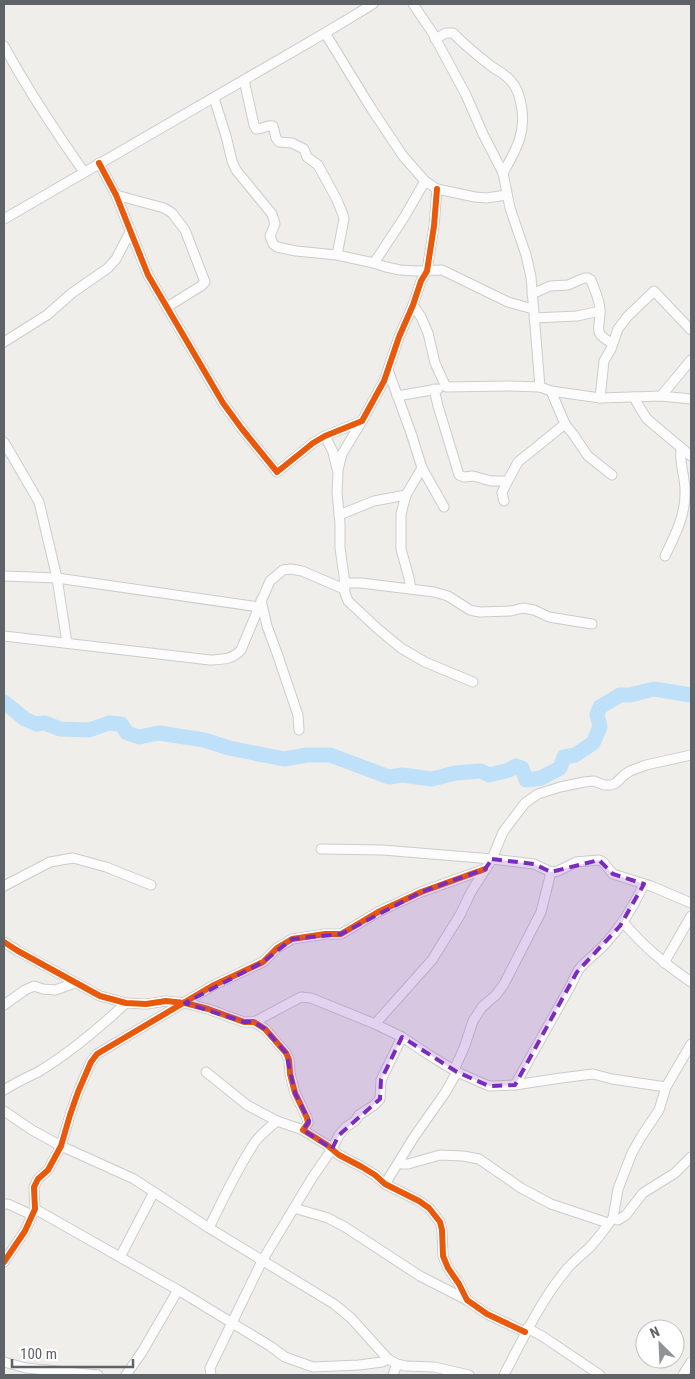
<svg xmlns="http://www.w3.org/2000/svg" width="695" height="1379" viewBox="0 0 695 1379" font-family="'Roboto Condensed',sans-serif">
  <rect width="100%" height="100%" fill="#efeeea"/>
  <g fill="none" stroke-linecap="round" stroke-linejoin="round">
    <path stroke="#bfe0f9" stroke-width="15" d="M4,702l21,17 11,5 9,-1 15,6 29,1 20,-7 12,1 6,9 12,4 20,-4 45,7 25,8 55,11 23,-4h23l59,22 13,-2 30,4 23,-6 26,-2 8,4 20,-5 7,-4 6,2 4,12 15,-2 19,-10 4,-11 11,-2 18,-12 7,-16 -3,-13 3,-7 20,-12h10l24,-6 37,6"/>
    <g stroke="#cbcccc" stroke-width="11">
      <g id="minor">
        <path d="M413,4l19,28 34,63 17,39 20,39 7,35 16,47 5,22 9,110"/>
        <path d="M325,33l46,75 32,48 22,25 12,8 38,8 11,1 21,-3"/>
        <path d="M435,39l11,-6h7c12,12 25,23 38,33 7,5 14,8 19,14 7,7 9,15 11,24 6,28 -5,46 -18,69"/>
        <path d="M4,46c24,44 51,85 80,126"/>
        <path d="M244,80l10,45 2,4c6,1 11,-5 17,-3l3,12 3,4 13,1 12,6 3,8 11,8 19,35 6,15 1,4 -7,36"/>
        <path d="M214,98l12,38 6,25 4,9 36,44 3,10 -5,12 3,8 4,3 19,4 41,4 37,8"/>
        <path d="M99,163l17,32 32,80 75,128 19,26 35,43 36,-29 12,-7 37,-15 22,-40 15,-44 14,-32 8,-24 6,-10 7,-45 3,-37"/>
        <path d="M425,181l-20,35 -31,47 12,4 14,3 16,1 26,-1 66,32 25,7"/>
        <path d="M116,195l48,13 8,5 13,17 20,52 -4,4 -34,21"/>
        <path d="M4,219l321,-186 48,-29"/>
        <path d="M532,294l18,-8 18,-1 16,-7h4l3,2c3,9 9,20 9,30 1,18 -9,22 12,33"/>
        <path d="M413,305l8,12 7,16 7,30 11,24 63,-1 31,1 11,4 49,7 61,-2 30,3"/>
        <path d="M534,318l43,-2 23,-5"/>
        <path d="M4,342l43,-27 25,-22 36,-25 8,-9 14,-27"/>
        <path d="M388,370l23,63 11,35 22,39"/>
        <path d="M434,389l4,17 21,69 5,2 9,-1 18,5h16"/>
        <path d="M551,391l14,33 8,10 15,22 24,19"/>
        <path d="M397,396l41,-7"/>
        <path d="M661,396l30,-36"/>
        <path d="M634,397l6,11 7,11 44,37"/>
        <path d="M600,398l4,-37 7,-12 7,-20 9,-12 27,-26 37,39"/>
        <path d="M325,436l8,16 5,21 -1,20 3,30v25l4,28 1,17 3,8 30,28 23,19 24,14 48,20"/>
        <path d="M4,442l35,60 18,76 10,65"/>
        <path d="M338,470l4,-16 20,-33"/>
        <path d="M504,501l-2,-8 3,-7 13,-24 47,-38"/>
        <path d="M339,515l35,-14 32,-6"/>
        <path d="M665,556c10,-21 21,-41 20,-66 0,-14 -6,-27 -4,-42"/>
        <path d="M4,576l53,2 202,29 -18,43c-9,10 -18,9 -31,10l-206,-24"/>
        <path d="M344,583h17l73,9 14,4 22,14 4,1 6,1 31,-1 12,-3 11,2 15,7 43,7"/>
        <path d="M411,589l-2,-11 -8,-29v-35l5,-19 16,-27"/>
        <path d="M261,600l6,26 11,30 5,15 15,44 1,15"/>
        <path d="M260,604l10,-23 13,-11 8,-1 11,2 42,18"/>
        <path d="M321,849l62,1 109,9 42,5 17,8 7,-1 18,-9 23,-2 4,2 10,12 38,12 40,17"/>
        <path d="M4,886l46,-24 23,-4 33,9 45,18"/>
        <path d="M623,922c21,25 41,41 68,60"/>
        <path d="M4,942l14,9 82,45 26,7 20,1 20,-3 19,2 23,6 36,13h10l11,7 21,24 3,7 1,14 5,19 12,25 1,5 -5,7 24,15 12,10 23,12 13,8 10,9 34,17 10,7 11,14 2,8 1,26 5,12 11,16 8,16 20,14 38,18"/>
        <path d="M664,963l27,-47"/>
        <path d="M4,1005l21,-15 9,-4 9,3 12,1 20,-7"/>
        <path d="M254,1022l47,-25 10,1 64,26 57,-64 28,-45 11,-23 21,-33 11,-27 22,-29 13,-9 22,-7 24,-5 10,-1 10,4h7l5,-2 7,-7 7,-5 16,-6 45,-10"/>
        <path d="M375,1024l27,13 27,18 28,17 32,14 26,-1 46,-7 32,-4 19,5 54,8"/>
        <path d="M454,1070l10,-22 9,-27 9,-14 14,-12 8,-11 37,-72 10,-40"/>
        <path d="M206,1072l41,33 30,16"/>
        <path d="M515,1085l56,-100c3,-6 5,-12 9,-17 8,-9 18,-16 26,-25 17,-19 27,-36 38,-59"/>
        <path d="M4,1090c11,-7 22,-12 34,-18 32,-19 60,-43 88,-69"/>
        <path d="M4,1111l28,19 29,16 73,33 75,49 125,76 17,14 37,41 9,5 9,2 28,1 35,8"/>
        <path d="M399,1163l3,1h6l32,-9 23,1 16,3 42,29 30,16 57,19"/>
        <path d="M385,1184l29,-47 31,-44 12,-21"/>
        <path d="M4,1204h4l24,11"/>
        <path d="M294,1208l34,10 17,9 75,49 47,24"/>
        <path d="M35,1209l143,81 92,56 15,11 28,10 46,-2 23,-3 6,-3"/>
        <path d="M613,1218l5,-29 14,-36 9,-16 18,-27 7,-23 25,-43"/>
        <path d="M209,1228c14,-29 28,-59 46,-86 6,-8 15,-15 22,-21l26,9"/>
        <path d="M120,1257l34,-65"/>
        <path d="M4,1262l21,-31 10,-22 -1,-22 4,-8 10,-9 13,-24 9,-31 8,-23 13,-30 6,-8 115,-68 51,-24 14,-14 15,-9 33,-5h16l37,-22 43,-20 64,-23"/>
        <path d="M527,1328l15,8 58,39"/>
        <path d="M4,1362l22,6 72,7"/>
        <path d="M126,1375l16,-23 36,-62"/>
        <path d="M211,1375l-1,-7 52,-107 50,-83 20,-29 7,-14 7,-8 9,-6 4,-6 14,-9 7,-7 1,-19 21,-43"/>
        <path d="M393,1375l4,-11"/>
        <path d="M504,1375c19,-36 36,-74 63,-106 6,-8 15,-14 22,-21 9,-9 16,-20 24,-30l5,2 8,-5 17,-22 32,-20 16,-16"/>
        <path d="M683,1375l8,-13"/>
      </g>
    </g>
    <use href="#minor" stroke="#fdfcfc" stroke-width="9"/>
    <g stroke="#fff" stroke-width="9">
      <g id="cycleway">
        <path d="M99,163l17,32 32,80 75,128 19,26 35,43 36,-29 12,-7 37,-15 22,-40 15,-44 14,-32 8,-24 6,-10 7,-45 3,-37"/>
        <path d="M4,942l14,9 82,45 26,7 20,1 20,-3 19,2 23,6 36,13h10l11,7 21,24 3,7 1,14 5,19 12,25 1,5 -5,7 24,15 12,10 23,12 13,8 10,9 34,17 10,7 11,14 2,8 1,26 5,12 11,16 8,16 20,14 38,18"/>
        <path d="M4,1262l21,-31 10,-22 -1,-22 4,-8 10,-9 13,-24 9,-31 8,-23 13,-30 6,-8 115,-68 51,-24 14,-14 15,-9 33,-5h16l37,-22 43,-20 64,-23"/>
      </g>
    </g>
    <use href="#cycleway" stroke="#e8590c" stroke-width="6"/>
  </g>
  <path fill="#7b2cbf" fill-opacity="0.2" stroke="#7b2cbf" stroke-width="4" stroke-dasharray="10 6" stroke-linejoin="round" d="M492,859l42,5 17,8 48,-12 14,14 31,10 -24,42 -43,46 -62,113 -26,1 -32,-14 -55,-35 -21,43 -1,19 -41,36 -7,14 -29,-19 6,-9 -14,-28 -9,-40 -21,-24 -11,-7h-10l-59,-19 78,-41 29,-23 49,-5 80,-42 64,-23z"/>
  <rect width="695" height="1379" fill="none" stroke="#5f6368" stroke-width="10"/>
  <g transform="translate(660 1344) rotate(336)"><circle r="24" fill="#ffffff" stroke="#bfc1c3"/>
  <path d="M0-4L9 19L0 12L-9 19Z" fill="#919496"/>
  <text y="-8" font-size="14" font-weight="bold" text-anchor="middle" fill="#5f6368">N</text>
  </g>
  <path d="M12 1359v8h121v-8" fill="none" stroke="#5f6368" stroke-width="2.5"/>
  <text x="20" y="1359" font-size="15" fill="#5f6368" stroke="#ffffff" stroke-width="4" paint-order="stroke">100 m</text>
</svg>
